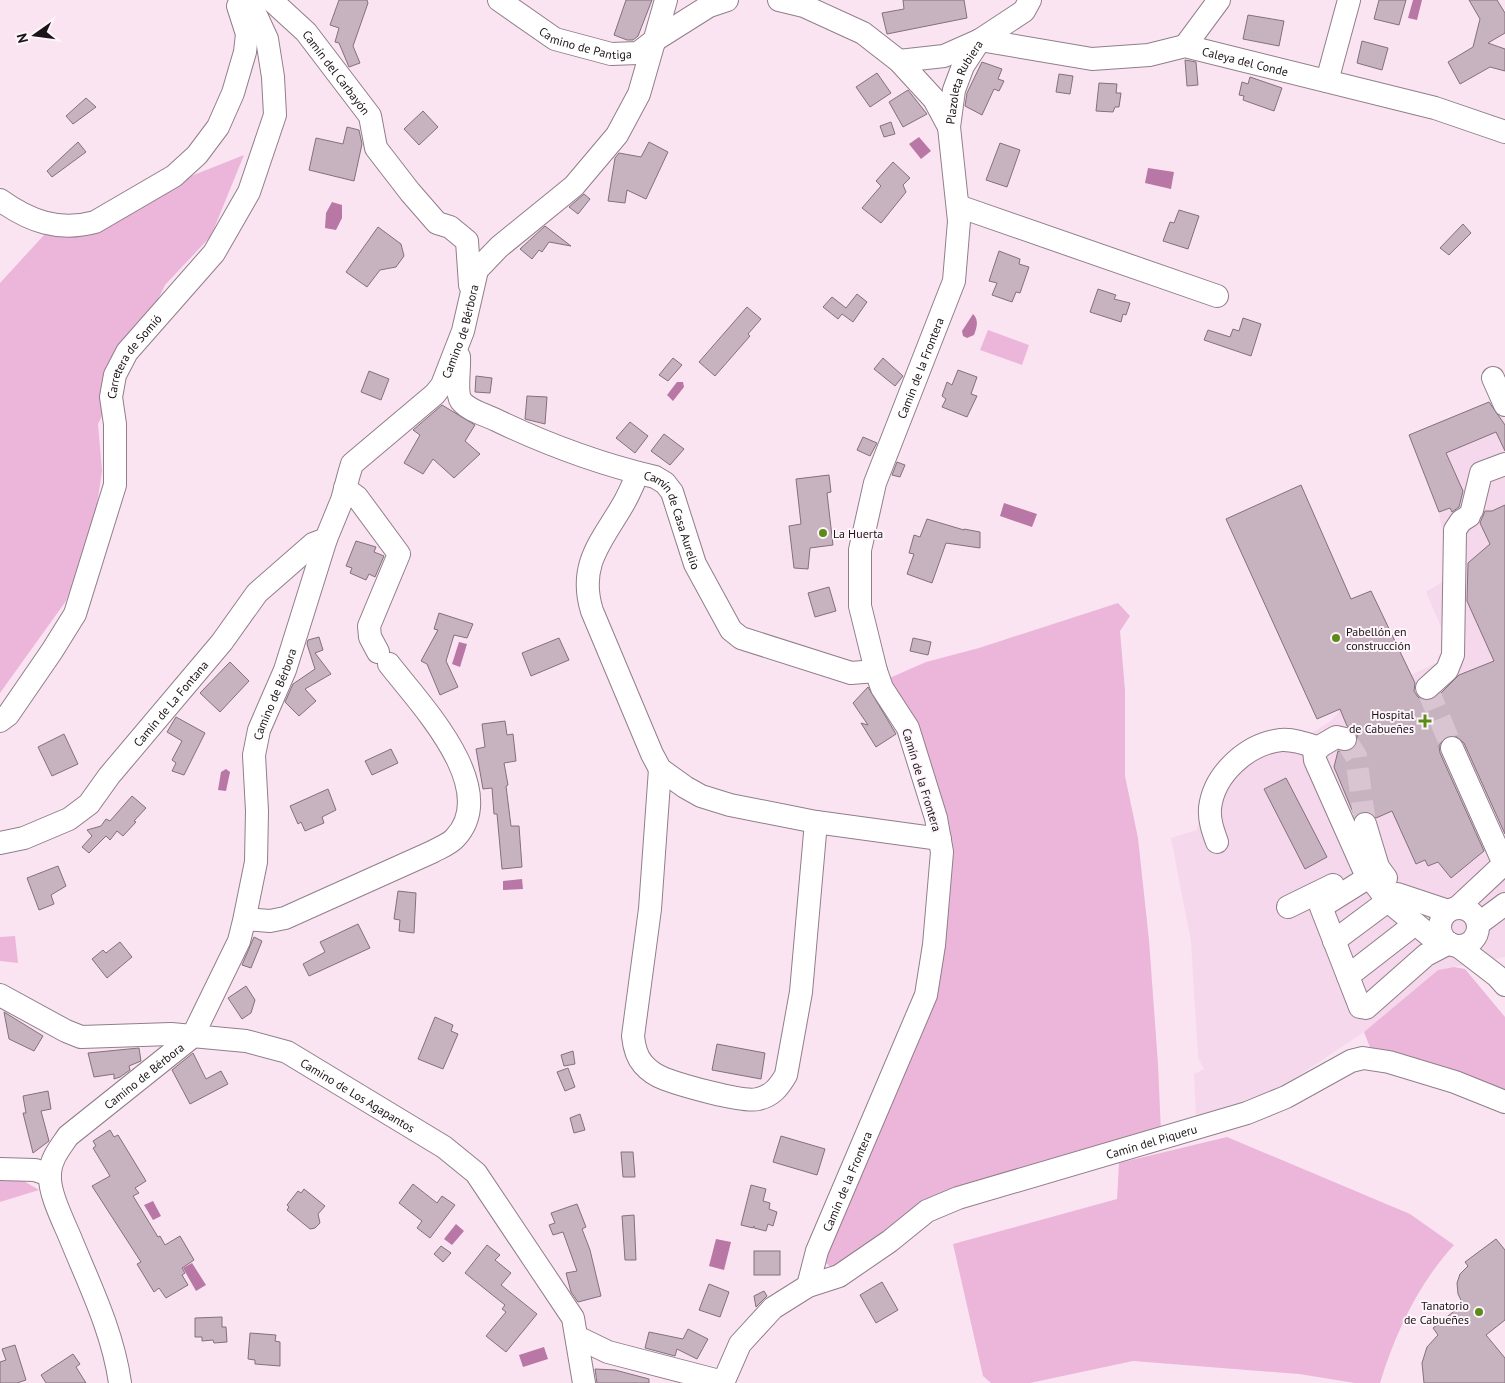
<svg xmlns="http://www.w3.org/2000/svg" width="1505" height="1383" viewBox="0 0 1505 1383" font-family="'PT Sans',sans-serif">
  <rect width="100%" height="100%" fill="#fae4f2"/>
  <path fill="#f5d8eb" d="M1494,400l11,22v535l-67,13 -74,62 -81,54 -38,17 -49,15 -2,-44 10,-5 -6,-11 -7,-116 -20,-104 26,-8 8,-47 29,-35 38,-16 39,2 22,-15 7,-10 113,-54 -27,-63 24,-15 -11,-65 -30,-77z"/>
  <g fill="#ecb6da">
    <path d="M244,155l-33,81 -46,49 -67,139 4,47 -9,61 -27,69 -66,92v-410l45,-49z"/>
    <path d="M988,330l41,15 -7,20 -42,-15z"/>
    <path d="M1118,603l12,13 -10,15 5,59v86l13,62 11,102 9,124 3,68 -47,11 -248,103 -31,25 -9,-8 2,-18 90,-210 31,-169 -64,-186 41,-18 53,-14z"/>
    <path d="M15,936l3,27 -18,-2v-24z"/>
    <path d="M1454,967l11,2 40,48v79l-134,-46 -7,-18 74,-62z"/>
    <path d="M1227,1137l183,77 44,31c-36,39 -59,89 -74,138h-25l-56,-9 -166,-13 -103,22h-39l-8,-7 -30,-132 164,-45 2,-36z"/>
    <path d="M0,1167l39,23 -39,12z"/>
  </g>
  <g fill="#b877a4">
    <path d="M1413,0h9l-5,20 -9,-2z"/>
    <path d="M919,137l12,14 -10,8 -12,-15z"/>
    <path d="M1148,168l26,4 -3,17 -26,-6z"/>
    <path d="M332,202l10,3v13l-6,12 -11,-2 1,-15z"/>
    <path d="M973,314c6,6 4,13 1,21l-7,3 -4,-2 -1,-5z"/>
    <path d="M677,382h6l1,5 -11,14 -6,-6z"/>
    <path d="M1004,503l33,11 -5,13 -32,-11z"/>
    <path d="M459,642l8,2 -7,23 -8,-3z"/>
    <path d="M226,769l4,3 -4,19 -8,-1 3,-18z"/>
    <path d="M522,879l1,10 -20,1v-9z"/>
    <path d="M153,1201l8,15 -8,4 -9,-15z"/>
    <path d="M456,1224l8,7 -12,14 -8,-6z"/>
    <path d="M716,1239l15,3 -7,28 -15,-4z"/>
    <path d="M192,1263l14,22 -10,6 -13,-23z"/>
    <path d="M544,1347l4,12 -25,8 -4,-12z"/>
  </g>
  <g fill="#c7b2c0" stroke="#83707d">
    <path d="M339,0h28l1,3 -15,43 7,17 -11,4 -10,-24 -4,-1 4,-14 -9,-3z"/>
    <path d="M626,0h26l-14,36 -5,4h-6l-13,-5z"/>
    <path d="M903,0h61l3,18 -80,16 -5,-21 22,-4z"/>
    <path d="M1379,0h27l-7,25 -25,-6z"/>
    <path d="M1469,0h28l8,13v20l-17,10 17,6v22l-15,-4 -30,17 -12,-22 25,-15 7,-28z"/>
    <path d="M1248,15l36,6 -5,25 -36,-7z"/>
    <path d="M1362,41l26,7 -6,22 -25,-7z"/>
    <path d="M1185,60l11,2 2,23 -11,1z"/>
    <path d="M982,62l20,7 -4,10 6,2 -5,10 -5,-2 -12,26 -17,-9 2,-13z"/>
    <path d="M877,73l14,20 -21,14 -14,-20z"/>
    <path d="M1059,74l14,2 -3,18 -14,-2z"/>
    <path d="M1250,77l32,11 -8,23 -31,-11 1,-4 -5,-1 3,-13 6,2z"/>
    <path d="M1099,83l18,1 -1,9h5l-2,14h-4l-2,5 -17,-1z"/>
    <path d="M908,90l19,24 -24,13 -14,-25z"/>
    <path d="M86,98l10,9 -23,17 -7,-8z"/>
    <path d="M423,111l15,16 -19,18 -15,-16z"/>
    <path d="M891,122l4,12 -11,3 -4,-11z"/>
    <path d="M347,127l12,3 3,14 -8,37 -45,-11 7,-32 27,6z"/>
    <path d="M78,142l8,10 -34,25 -5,-6z"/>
    <path d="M649,142l19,10 -22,47 -19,-9 -2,13 -17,-2 7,-43 4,-5 22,4z"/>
    <path d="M1000,143l20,7 -13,37 -21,-7z"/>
    <path d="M893,162l17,16 -7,7 3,7 -25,31 -19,-15 19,-22 -5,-5z"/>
    <path d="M584,194l6,5 -12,15 -9,-7z"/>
    <path d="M1179,210l20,6 -11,33 -25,-8 7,-19 4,1z"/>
    <path d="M1463,224l8,9 -22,22 -9,-7z"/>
    <path d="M545,226l26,20 -22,-4 -7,10 -3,-2 -7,9 -12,-10z"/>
    <path d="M378,227l23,17 3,12 -8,11 -16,3 -13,17 -21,-15z"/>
    <path d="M999,251l21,8 -1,5 10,3 -9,26 -4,-1 -4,10 -20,-7 5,-12 -8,-2z"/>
    <path d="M1098,289l18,6 -2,4 16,4 -4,12 -3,-1 -2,8 -31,-10z"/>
    <path d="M857,294l10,8 -14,20 -11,-8 -4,5 -15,-12 9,-10 14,11z"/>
    <path d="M747,307l14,12 -13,15 2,2 -35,40 -16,-14z"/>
    <path d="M1243,318l18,6 -10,32 -47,-16 4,-10 22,7 3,-8 6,2z"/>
    <path d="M673,358l9,7 -14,16 -9,-6z"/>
    <path d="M883,358l20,18 -8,10 -21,-17z"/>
    <path d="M958,370l19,7 -6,17 6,2 -10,21 -25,-10 4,-8 -4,-3 5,-14 5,3z"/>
    <path d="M369,371l20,8 -8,21 -20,-8z"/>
    <path d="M476,376l16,2 -2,15 -15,-1z"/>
    <path d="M527,396l20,1 -2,27 -20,-5z"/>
    <path d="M1489,402l16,23v26l-9,-19 -50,21 17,38 -4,16 -7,5 -2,-4 -11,4 -30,-77z"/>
    <path d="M442,405l33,20 -10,16 15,13 -26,24 -21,-19 -10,15 -19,-11 16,-28 -7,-5z"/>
    <path d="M630,422l18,14 -13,17 -19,-15z"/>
    <path d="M664,434l20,15 -14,16 -19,-14z"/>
    <path d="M863,437l14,6 -7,13 -13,-6z"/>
    <path d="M897,462l8,3 -5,12 -8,-2z"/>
    <path d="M829,475l2,17 -4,1 6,52 -23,3 -2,21 -14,-1 -5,-42 12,-2 -5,-45z"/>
    <path d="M1301,485l50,114 20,-8 44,92 -1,8 4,6 5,4 13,-3 23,-23 35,-14 -27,-60 1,-38 22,-19 -10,-21 5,-12h7l13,-6v329l-41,-91 -10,-8 -8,1 -7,10 1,7 44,98 -33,27 -13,-16 -10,4 -3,-6 -9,4 -24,-53 -16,7 -8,-7 -7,1 -6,5 -21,-50 4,-16 10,1 6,-4 4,-6 -1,-7 -4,-6 -6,-3 -7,-17 -23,10 -91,-200z"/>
    <path d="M927,519l37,11v-1l16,3v16l-34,-5 -14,40 -25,-9 7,-20 -5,-1 5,-18 6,2z"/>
    <path d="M356,541l20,6 -2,5 10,4 -9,21 -6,-3 -3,6 -16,-7 2,-5 -6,-2z"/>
    <path d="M829,587l7,24 -21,6 -7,-24z"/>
    <path d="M439,613l34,11 -6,14 -13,-3 -8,26 12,26 -18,8 -13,-31 -6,-3 17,-31 -4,-1z"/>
    <path d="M319,637l4,13 -8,3 16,21 -26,15 11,12 -17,15 -14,-14 8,-18 22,-15 -8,-25 1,-4z"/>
    <path d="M559,638l10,22 -38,16 -9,-23z"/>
    <path d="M913,638l18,4 -3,13 -18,-4z"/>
    <path d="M230,662l19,19 -29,31 -20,-19z"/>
    <path d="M868,687l28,47 -20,13 -15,-24 7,2 -15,-22z"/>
    <path d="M176,717l29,16 -21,42 -12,-4 4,-8 -4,-3 10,-19 -15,-9z"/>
    <path d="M505,721l2,14 6,-1 3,27 -12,2 4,22 -2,1 5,40h8l3,41 -20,2 -5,-55h-3l-2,-26 -9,1 -7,-40 9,-2 -3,-23z"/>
    <path d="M64,734l14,30 -26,12 -14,-29z"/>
    <path d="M391,749l7,14 -26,12 -7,-14z"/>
    <path d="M1286,778l41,79 -22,12 -41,-80z"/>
    <path d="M328,789l8,21 -14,7 2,6 -19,8 -4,-9 -3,2 -8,-18z"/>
    <path d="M132,796l14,12 -12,13 2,1 -13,14 -6,-5 -7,9 -4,-4 -17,17 -7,-6 10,-11 -5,-6 14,-4 5,-7 4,2z"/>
    <path d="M58,866l8,20 -15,9 3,9 -15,6 -12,-32z"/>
    <path d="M398,891l18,2 -2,40 -15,-2 1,-11 -6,-1z"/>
    <path d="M358,924l12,24 -61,28 -6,-12 22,-12 -5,-10z"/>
    <path d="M254,937l8,4 -11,27 -9,-3z"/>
    <path d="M120,942l12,15 -25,21 -15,-19 11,-9 3,3z"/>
    <path d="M246,986l9,14 -4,13 -9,6 -14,-21z"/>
    <path d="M4,1012l39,24 -9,15 -25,-12z"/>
    <path d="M435,1017l18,8 -2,6 7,3 -15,35 -25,-10z"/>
    <path d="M717,1044l48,9 -4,26 -49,-9z"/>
    <path d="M139,1048l2,13 -12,5 1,4 -10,7 -6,2v-5l-20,3 -6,-24z"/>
    <path d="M573,1051l2,13 -11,2 -3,-11z"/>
    <path d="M193,1053l13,26 15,-8 7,13 -38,20 -18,-34z"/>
    <path d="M568,1068l7,19 -10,4 -8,-19z"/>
    <path d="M48,1091l3,18 -10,2 8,30 -16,12 -10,-40h3l-3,-17z"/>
    <path d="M580,1114l5,16 -11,3 -4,-15z"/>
    <path d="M110,1130l4,7 4,-2 28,46 -11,7 4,5 -6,3 25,41 2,-1 5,9 15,-9 14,24 -12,8 3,5 -3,2 6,10 -22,13 -7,-10 -5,4 -17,-28 4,-2 -49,-76 18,-10 -17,-28 3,-2 -3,-5z"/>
    <path d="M781,1136l44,13 -8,26 -44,-13z"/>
    <path d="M621,1152h12l2,25h-12z"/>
    <path d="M413,1184l24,19 5,-7 13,9 -25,33 -13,-10 5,-7 -23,-18z"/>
    <path d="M751,1185l15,4 -3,12 7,2 -1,6 8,3 -4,14 -5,-2 -2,7 -12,-3v-2l-1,2 -12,-3z"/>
    <path d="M304,1189l21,17 -7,8 2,9 -5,5 -5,1 -23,-19 2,-3 -2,-2 11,-14 3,2z"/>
    <path d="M577,1204l9,23 -4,2 8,21 11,46 -23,6 -7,-10 -5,-19 11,-2 -14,-39 -10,3 -4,-10 6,-2 -4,-10z"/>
    <path d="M634,1215l2,45h-11l-3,-44z"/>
    <path d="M1496,1239l9,11v70l-19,15 19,23v25h-81l-2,-20 5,-16 11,-12 -5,-7 30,-24 -5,-10 -1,-11 3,-9 8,-8 -3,-4z"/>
    <path d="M487,1245l13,10 -5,5 16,13 -10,12 36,29 -31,38 -20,-16 20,-24 -4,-3 3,-4 -40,-32z"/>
    <path d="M441,1246l10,7 -8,9 -9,-8z"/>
    <rect x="754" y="1251" width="26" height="24"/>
    <path d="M882,1282l16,28 -22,13 -16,-28z"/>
    <path d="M709,1284l20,8 -9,25 -21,-7z"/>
    <path d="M764,1291l3,5 -11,11 -2,-11z"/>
    <path d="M222,1317v10h4l1,15 -13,1 -1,-3 -11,1v-4h-7v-19z"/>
    <path d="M688,1329l20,10 -11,20 -20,-10 -2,7 -30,-8 4,-16 34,7z"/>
    <path d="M250,1333l26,2 -1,6 5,1v24l-25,-2v-4l-7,-1z"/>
    <path d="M15,1345l11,35 -9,3h-17v-21l6,-2 -4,-11z"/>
    <path d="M73,1354l7,10 -4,3 10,16h-40l-5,-8z"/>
    <path d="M595,1369l20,1 34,9v4h-52z"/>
  </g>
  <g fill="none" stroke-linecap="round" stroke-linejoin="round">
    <g stroke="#d9c5d1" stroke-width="22" stroke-dasharray="22 11" stroke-linecap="butt">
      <path d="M1427,688l25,60"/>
      <path d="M1345,739l11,17 9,68"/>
    </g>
    <g stroke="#917e8a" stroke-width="24">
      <g id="minor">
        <path id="s1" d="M271,0l35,32 64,84 6,32 34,44 27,31 13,4 17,14 3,44"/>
        <path id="s2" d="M499,0l56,39 56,15 27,-1 17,-13 54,-34 18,-6"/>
        <path d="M779,0l25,6 59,27 36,28 35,38 15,28"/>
        <path id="s3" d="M980,40l112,19 57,-4 36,-9 250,62 70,24"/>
        <path d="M1185,46l34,-46"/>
        <path d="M899,61l45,-5 36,-16 44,-29 6,-11"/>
        <path d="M1327,81l22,-81"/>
        <path d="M0,200c29,21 59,32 95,22l79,-46 23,-21 21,-28 15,-34 12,-41 2,-18 -9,-28"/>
        <path d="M958,206l259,90"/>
        <path id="s4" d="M459,357c1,11 -4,39 3,45 8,9 24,13 34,18 50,24 104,44 159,57l10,6 7,9 23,72 36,66 10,8 110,35 25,-2"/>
        <path d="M1493,378l12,27"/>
        <path d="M638,473c-4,9 -8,19 -13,28 -21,38 -48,62 -33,110l60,143 8,15 25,18 16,9 29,9 86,17 124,17"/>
        <path d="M345,488l12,9 42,57 -30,72 1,11 8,15"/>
        <path d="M1472,510l9,-37 24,-9"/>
        <path d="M1427,688l20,-18 6,-15 2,-125 6,-9 8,-5"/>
        <path id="s5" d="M0,721l8,-6 44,-64 23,-37 40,-129v-61l-4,-27 4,-22 12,-23 87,-99 35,-61 26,-77 -2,-38 -6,-38 -18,-39"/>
        <path d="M1345,739l-9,-2 -22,13 1,10 49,110 24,31 41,34 12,-1"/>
        <path d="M1452,748l52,116"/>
        <path d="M660,769l-10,140 -17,127c1,10 3,20 10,28 6,7 14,12 22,15 16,6 78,24 93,20 14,-3 21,-12 28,-24l15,-83 15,-170"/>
        <path d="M1365,824l13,43 8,11"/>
        <path d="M1217,842c-4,-11 -8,-22 -7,-34 4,-34 37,-64 71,-68 13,-1 26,4 38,8"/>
        <path id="s6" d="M0,843l24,-5 45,-19 20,-15 20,-28 113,-134 35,-49 56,-49 13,-5"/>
        <path d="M1378,867l-9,10 -48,30 39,100 6,1 60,-53 23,-12"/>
        <path d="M1288,907l45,-22"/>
        <path d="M1458,907l47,-44"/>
        <circle cx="1459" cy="927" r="19"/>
        <path d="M245,919l25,2 15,-3 147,-66c7,-4 18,-8 23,-14 47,-50 -36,-135 -66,-174"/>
        <path d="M1478,924l27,-20"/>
        <path d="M1334,941l63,-47 51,17"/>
        <path d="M1458,946l39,30 8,9"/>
        <path d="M1348,976l67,-52"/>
        <path id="s7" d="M0,995l66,36 15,6 90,-3 75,7 41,11 157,95 32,26 97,145 11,65"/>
        <path d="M0,1169l35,1 15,5"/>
        <path id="s8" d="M808,1286l9,-35 109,-256 8,-50 8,-93 -6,-34 -28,-90 -26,-40 -6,-17 -16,-65v-56l15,-67 79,-202 5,-60 -10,-94 5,-37 9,-24 17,-26"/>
        <path d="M577,1337l31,15 115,30"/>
        <path id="s9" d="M120,1383c-7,-50 -29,-95 -48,-141 -7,-18 -24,-49 -22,-69 1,-15 10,-25 18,-37l124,-99 6,-12 41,-84 5,-20 12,-59 1,-51 -3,-56 5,-25 26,-60 41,-131 16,-39 7,-26 3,-10 83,-70 7,-9 21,-54 14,-61 22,-23 75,-61 43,-51 22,-41 27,-94"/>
        <path id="s10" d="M723,1383l17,-39 33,-36 35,-22 31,-10 51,-35 37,-30 31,-13 289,-85 39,-16 65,-36 12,-3 26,4 66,20 50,20"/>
      </g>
    </g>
    <use href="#minor" stroke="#fff" stroke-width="22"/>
  </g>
  <g fill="#5e8a19" stroke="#fef5fb" stroke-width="2">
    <circle cx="823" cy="533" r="5"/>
    <circle cx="1336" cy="638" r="5"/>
    <path d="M1422.5 713.5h5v5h5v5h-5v5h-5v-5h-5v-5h5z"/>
    <circle cx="1479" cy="1312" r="5"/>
  </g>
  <g text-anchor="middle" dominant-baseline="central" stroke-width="4" stroke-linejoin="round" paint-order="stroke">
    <g font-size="12" fill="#1b1418" stroke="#fef5fb">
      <text stroke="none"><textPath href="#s2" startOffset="99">Camino de Pantiga</textPath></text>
      <text stroke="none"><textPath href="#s3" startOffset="270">Caleya del Conde</textPath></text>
      <text stroke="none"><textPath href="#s1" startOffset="98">Camín del Carbayón</textPath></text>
      <text stroke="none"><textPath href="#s8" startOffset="1264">Plazoleta Rubiera</textPath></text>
      <text stroke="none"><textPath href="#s9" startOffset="1202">Camino de Bérbora</textPath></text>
      <text stroke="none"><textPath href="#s5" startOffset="402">Carretera de Somió</textPath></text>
      <text stroke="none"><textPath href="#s8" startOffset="968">Camín de la Frontera</textPath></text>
      <text stroke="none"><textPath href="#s4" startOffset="300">Camín de Casa Aurelio</textPath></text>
      <text stroke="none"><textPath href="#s9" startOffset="782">Camino de Bérbora</textPath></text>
      <text stroke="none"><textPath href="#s6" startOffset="228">Camín de La Fontana</textPath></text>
      <text transform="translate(922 780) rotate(73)">Camín de la Frontera</text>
      <text stroke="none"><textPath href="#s9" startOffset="361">Camino de Bérbora</textPath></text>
      <text stroke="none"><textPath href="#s7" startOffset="382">Camino de Los Agapantos</textPath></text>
      <text stroke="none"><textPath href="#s10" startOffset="510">Camín del Piqueru</textPath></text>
      <text stroke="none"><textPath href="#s8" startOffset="112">Camín de la Frontera</textPath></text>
    </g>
    <g font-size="12" fill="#1b1418" stroke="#fef5fb" text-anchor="start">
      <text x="833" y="533">La Huerta</text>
      <text x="1346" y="631">Pabellón en<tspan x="1346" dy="14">construcción</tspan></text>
      <text x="1414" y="714" text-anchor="end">Hospital<tspan x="1414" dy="14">de Cabueñes</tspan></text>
      <text x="1469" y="1305" text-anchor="end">Tanatorio<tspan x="1469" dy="14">de Cabueñes</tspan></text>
    </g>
  </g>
  <g transform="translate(35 35) rotate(256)" stroke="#fef5fb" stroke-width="4" paint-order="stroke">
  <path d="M0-4L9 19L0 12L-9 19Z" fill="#1b1418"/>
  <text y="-8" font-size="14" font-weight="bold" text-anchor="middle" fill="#1b1418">N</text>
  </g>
</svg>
